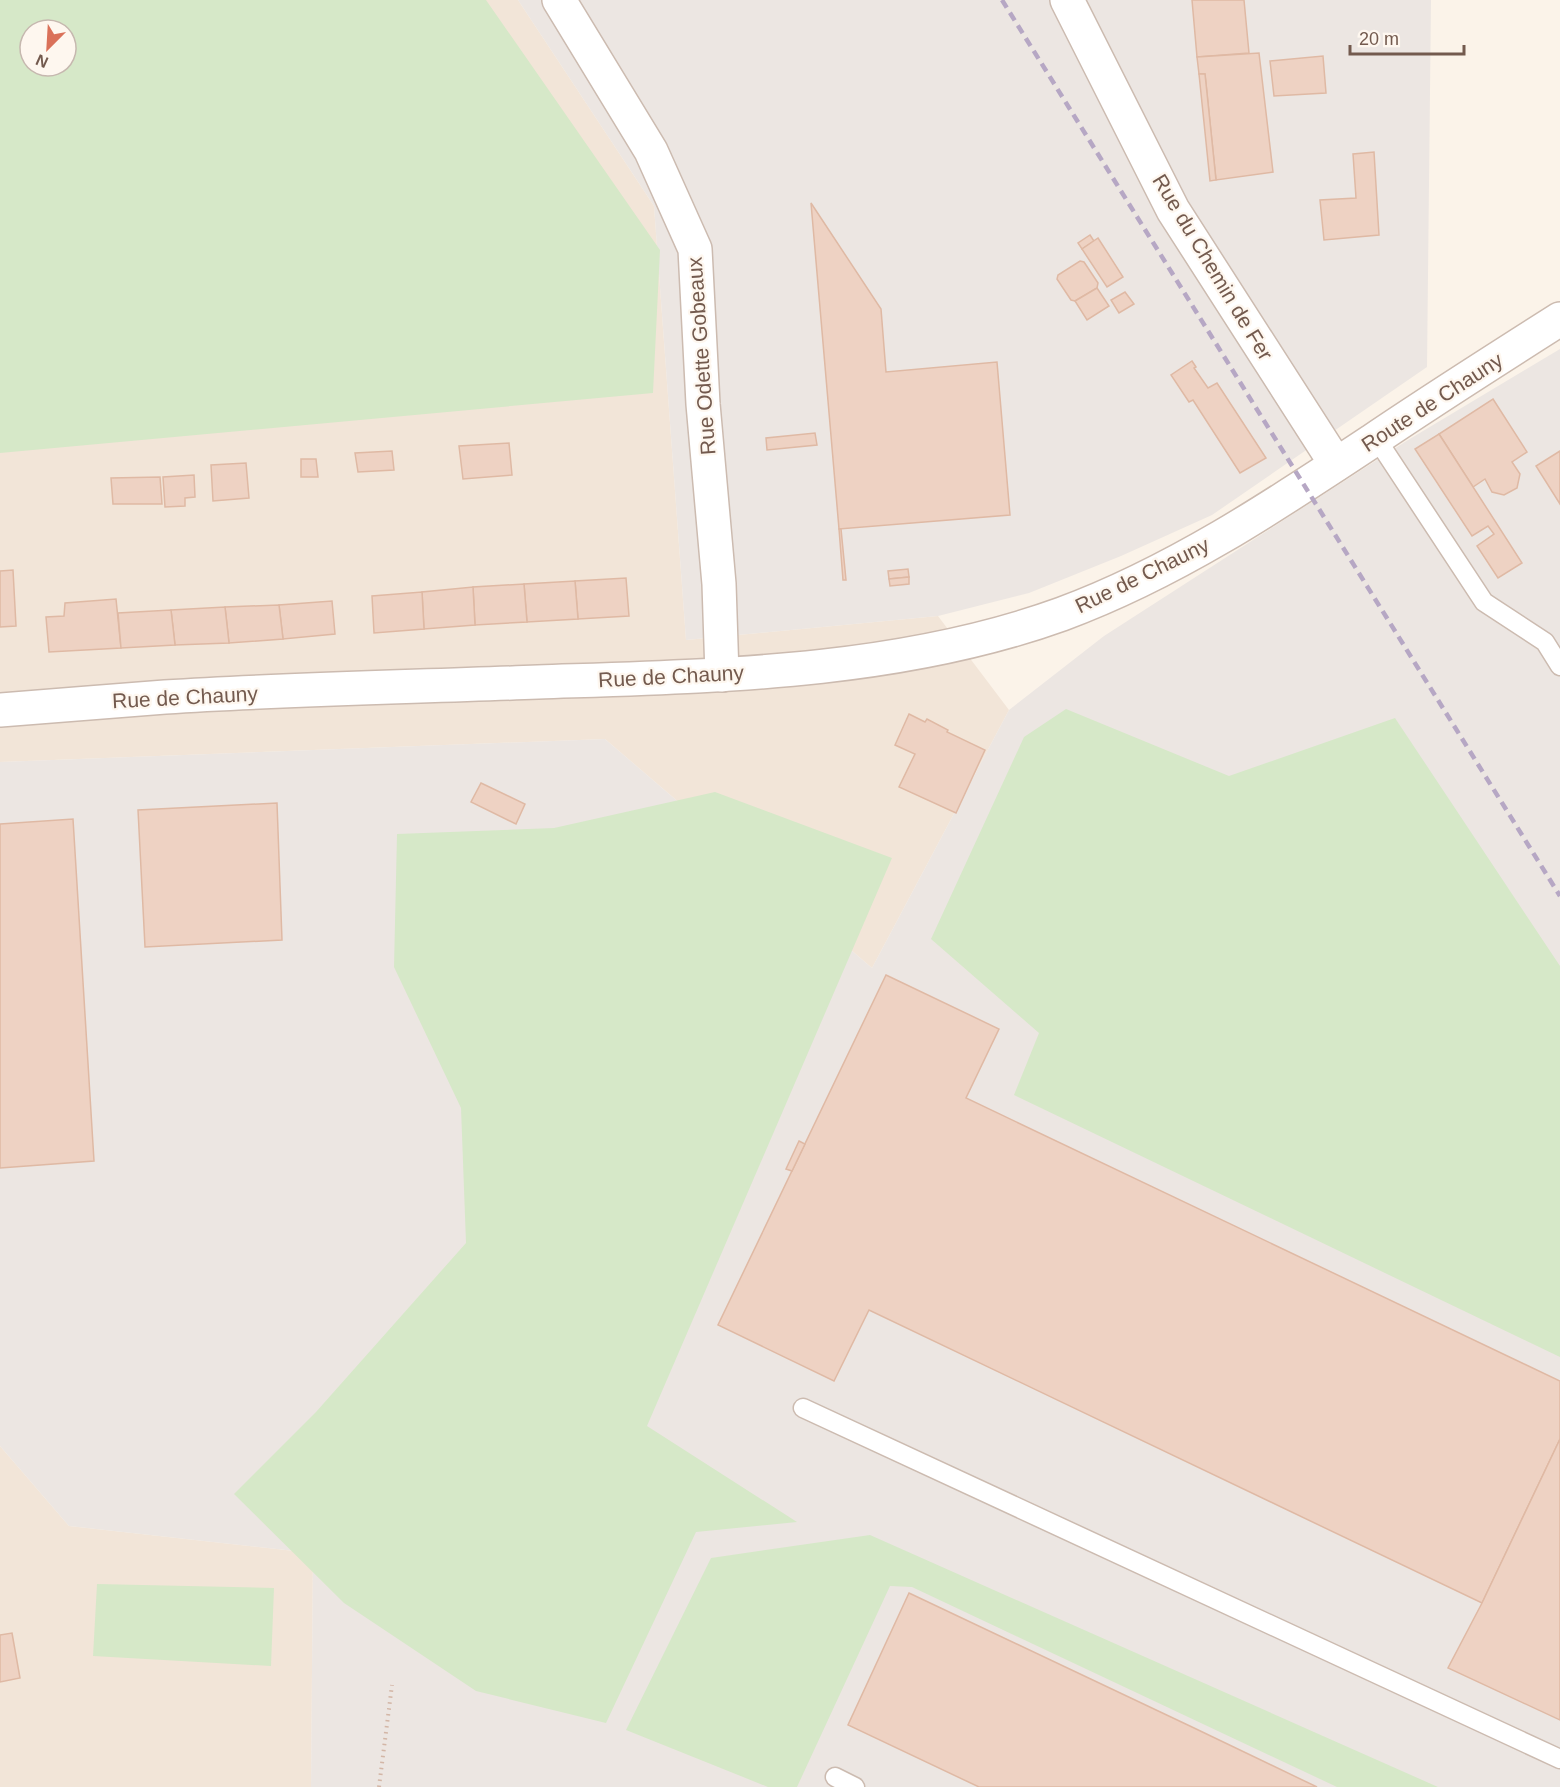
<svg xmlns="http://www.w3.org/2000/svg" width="1560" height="1787" viewBox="0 0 1560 1787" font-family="Arial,sans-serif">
  <rect width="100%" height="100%" fill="#fbf3e9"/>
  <g fill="#f2e5d8" fill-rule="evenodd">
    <path d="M0,0h518l136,206 32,434 252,-24 71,94 -137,258 -267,-229 -605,23zM30,30h36v36h-36z"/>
    <path d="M0,1446l69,80 244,27 -2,234h-311z"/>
  </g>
  <g fill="#ece6e2">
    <path d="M518,0h913l-4,367 -215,148 -91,41 -92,37 -91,23 -252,24 -32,-434z"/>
    <path d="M1560,349v1438h-1249l2,-234 -244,-27 -69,-80v-684l605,-23 267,229 137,-258 95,-74 304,-196z"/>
  </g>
  <g fill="#d6e8c8" fill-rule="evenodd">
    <path d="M0,0h486l174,250 -7,143 -653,60zM30,30h36v36h-36z"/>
    <path d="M1066,709l163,67 166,-58 165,248v391l-546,-262 25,-62 -108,-94 93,-202z"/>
    <path d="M715,792l177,66 -245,568 150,96 -101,10 -90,191 -130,-32 -132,-88 -110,-109 82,-82 150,-169 -5,-135 -67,-141 3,-133 157,-6z"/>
    <path d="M870,1535l568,252h-101l-425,-200 -22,-1 -93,201h-29l-142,-57 85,-172z"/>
    <path d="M97,1584l177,4 -3,78 -178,-10z"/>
  </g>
  <g fill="#eed2c3" stroke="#dfb9a4" stroke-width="1.5">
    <path d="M1192,0h52l5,53 -52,4z"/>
    <path d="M1259,53l14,119 -57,8 -11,-106h-6l-2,-17z"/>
    <path d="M1323,56l3,37 -52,3 -4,-35z"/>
    <path d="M1199,74h6l11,106 -6,1z"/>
    <path d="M1374,152l5,83 -55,5 -4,-40 36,-2 -3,-44z"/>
    <path d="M811,203l70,106 5,63 111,-10 13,153 -171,14z"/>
    <path d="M1090,235l4,6 -12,8 -4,-6z"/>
    <path d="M1098,238l25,39 -16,10 -25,-38z"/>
    <path d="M1080,261l4,1 14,21 -1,5 -22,13 -4,-1 -14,-21 1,-4z"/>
    <path d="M1097,288l12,18 -22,14 -12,-19z"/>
    <path d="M1125,292l9,12 -15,9 -8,-13z"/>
    <path d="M1192,361l4,6 -2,1 14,20 9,-5 49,75 -26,15 -47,-73 -4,2 -18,-27z"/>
    <path d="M1493,399l34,53 -15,10 8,12 -3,14 -13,7 -12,-3 -7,-13 -12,8 -34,-53z"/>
    <path d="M815,433l2,12 -50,5 -1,-12z"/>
    <path d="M1439,434l83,129 -24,15 -21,-32 17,-12 -6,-8 -16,10 -57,-87z"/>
    <path d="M509,443l3,32 -49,4 -4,-33z"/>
    <path d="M392,451l2,19 -36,2 -3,-19z"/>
    <path d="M1560,451v53l-24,-38z"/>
    <path d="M301,459h15l2,18h-17z"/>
    <path d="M246,463l3,35 -36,3 -2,-36z"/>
    <path d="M194,475l1,22 -10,1v8l-20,1 -2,-30z"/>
    <path d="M160,477l2,27h-49l-2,-26z"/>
    <path d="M839,529h2l5,51h-3z"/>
    <path d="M908,569l1,8 -20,2 -1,-8z"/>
    <path d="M13,570l3,56 -16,1v-56z"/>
    <path d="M909,577v7l-19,2 -1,-7z"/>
    <path d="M626,578l3,38 -51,3 -3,-38z"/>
    <path d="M575,581l3,38 -51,3 -3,-38z"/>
    <path d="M524,584l3,38 -52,3 -2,-38z"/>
    <path d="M473,587l2,38 -51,4 -2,-37z"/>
    <path d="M422,592l2,37 -50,4 -2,-37z"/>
    <path d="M116,599l5,49 -72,4 -3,-35 18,-1 1,-13z"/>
    <path d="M332,601l3,33 -52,5 -4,-34z"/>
    <path d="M279,605l4,34 -54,4 -4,-36z"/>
    <path d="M225,607l4,36 -54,2 -4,-35z"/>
    <path d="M171,610l4,35 -54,3 -3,-35z"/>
    <path d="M909,714l16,8 2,-3 21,11 -1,2 38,18 -29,63 -57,-26 16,-33 -20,-9z"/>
    <path d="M481,783l44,21 -9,20 -45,-22z"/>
    <path d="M277,803l5,137 -137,7 -7,-137z"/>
    <path d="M73,819l21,342 -94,7v-344z"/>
    <path d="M886,975l113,54 -33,69 594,283v58l-78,164 -613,-293 -35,71 -116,-56z"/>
    <path d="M799,1141l6,3 -13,27 -6,-2z"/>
    <path d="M1560,1439v281l-112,-52 34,-65z"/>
    <path d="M909,1593l283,134 125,60h-338l-131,-62z"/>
    <path d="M12,1633l8,45 -20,4v-47z"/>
  </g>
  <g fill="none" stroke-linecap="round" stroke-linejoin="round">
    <g stroke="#ccbbb0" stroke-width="21">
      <g id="service">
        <path d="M1376,438l108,164 61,40 15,24"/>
        <path d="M803,1408l757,351"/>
        <path d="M835,1777l20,10"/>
      </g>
    </g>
    <g stroke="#ccbbb0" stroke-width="36">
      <g id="minor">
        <path d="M559,0l92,151 44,98 8,155 16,180 3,91"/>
        <path d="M1067,0l106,210 163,254"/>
      </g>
    </g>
    <g stroke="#ccbbb0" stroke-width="36">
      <path id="tertiary" d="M0,710c55,-4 110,-9 165,-13 124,-8 249,-10 373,-15 174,-6 358,-8 524,-68 111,-41 212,-108 310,-173 62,-42 125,-82 188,-122"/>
    </g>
    <path stroke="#d3b6a6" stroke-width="4" stroke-dasharray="1.5 4.5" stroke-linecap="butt" d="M379,1787l13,-102"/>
    <use href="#service" stroke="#fff" stroke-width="18"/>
    <use href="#minor" stroke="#fff" stroke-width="33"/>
    <use href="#tertiary" stroke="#fff" stroke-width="33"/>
    <path stroke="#b6a7c4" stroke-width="4.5" stroke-dasharray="9 6" stroke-linecap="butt" d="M1002,0l558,896"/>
  </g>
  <g text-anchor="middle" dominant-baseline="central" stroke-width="4.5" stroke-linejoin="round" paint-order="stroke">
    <g font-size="21" fill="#735a4e" stroke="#fef7ef">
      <text transform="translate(1213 267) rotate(59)">Rue du Chemin de Fer</text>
      <text transform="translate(701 356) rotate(-94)">Rue Odette Gobeaux</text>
      <text transform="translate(1432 402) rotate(-33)">Route de Chauny</text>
      <text transform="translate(1142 575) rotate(-26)">Rue de Chauny</text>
      <text transform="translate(671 676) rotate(-3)">Rue de Chauny</text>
      <text transform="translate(185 697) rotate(-3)">Rue de Chauny</text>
    </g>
  </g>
  <g transform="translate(48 48) rotate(204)"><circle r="28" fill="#fef7ef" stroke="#c6b8af" stroke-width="1.5"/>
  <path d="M0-4.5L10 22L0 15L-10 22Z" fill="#da7159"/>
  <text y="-9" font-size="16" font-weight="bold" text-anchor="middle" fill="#735a4e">N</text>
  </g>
  <path d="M1350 45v9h114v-9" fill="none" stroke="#735a4e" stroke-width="3"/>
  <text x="1359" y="45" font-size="18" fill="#735a4e" stroke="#fef7ef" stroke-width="4.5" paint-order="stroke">20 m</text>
</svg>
